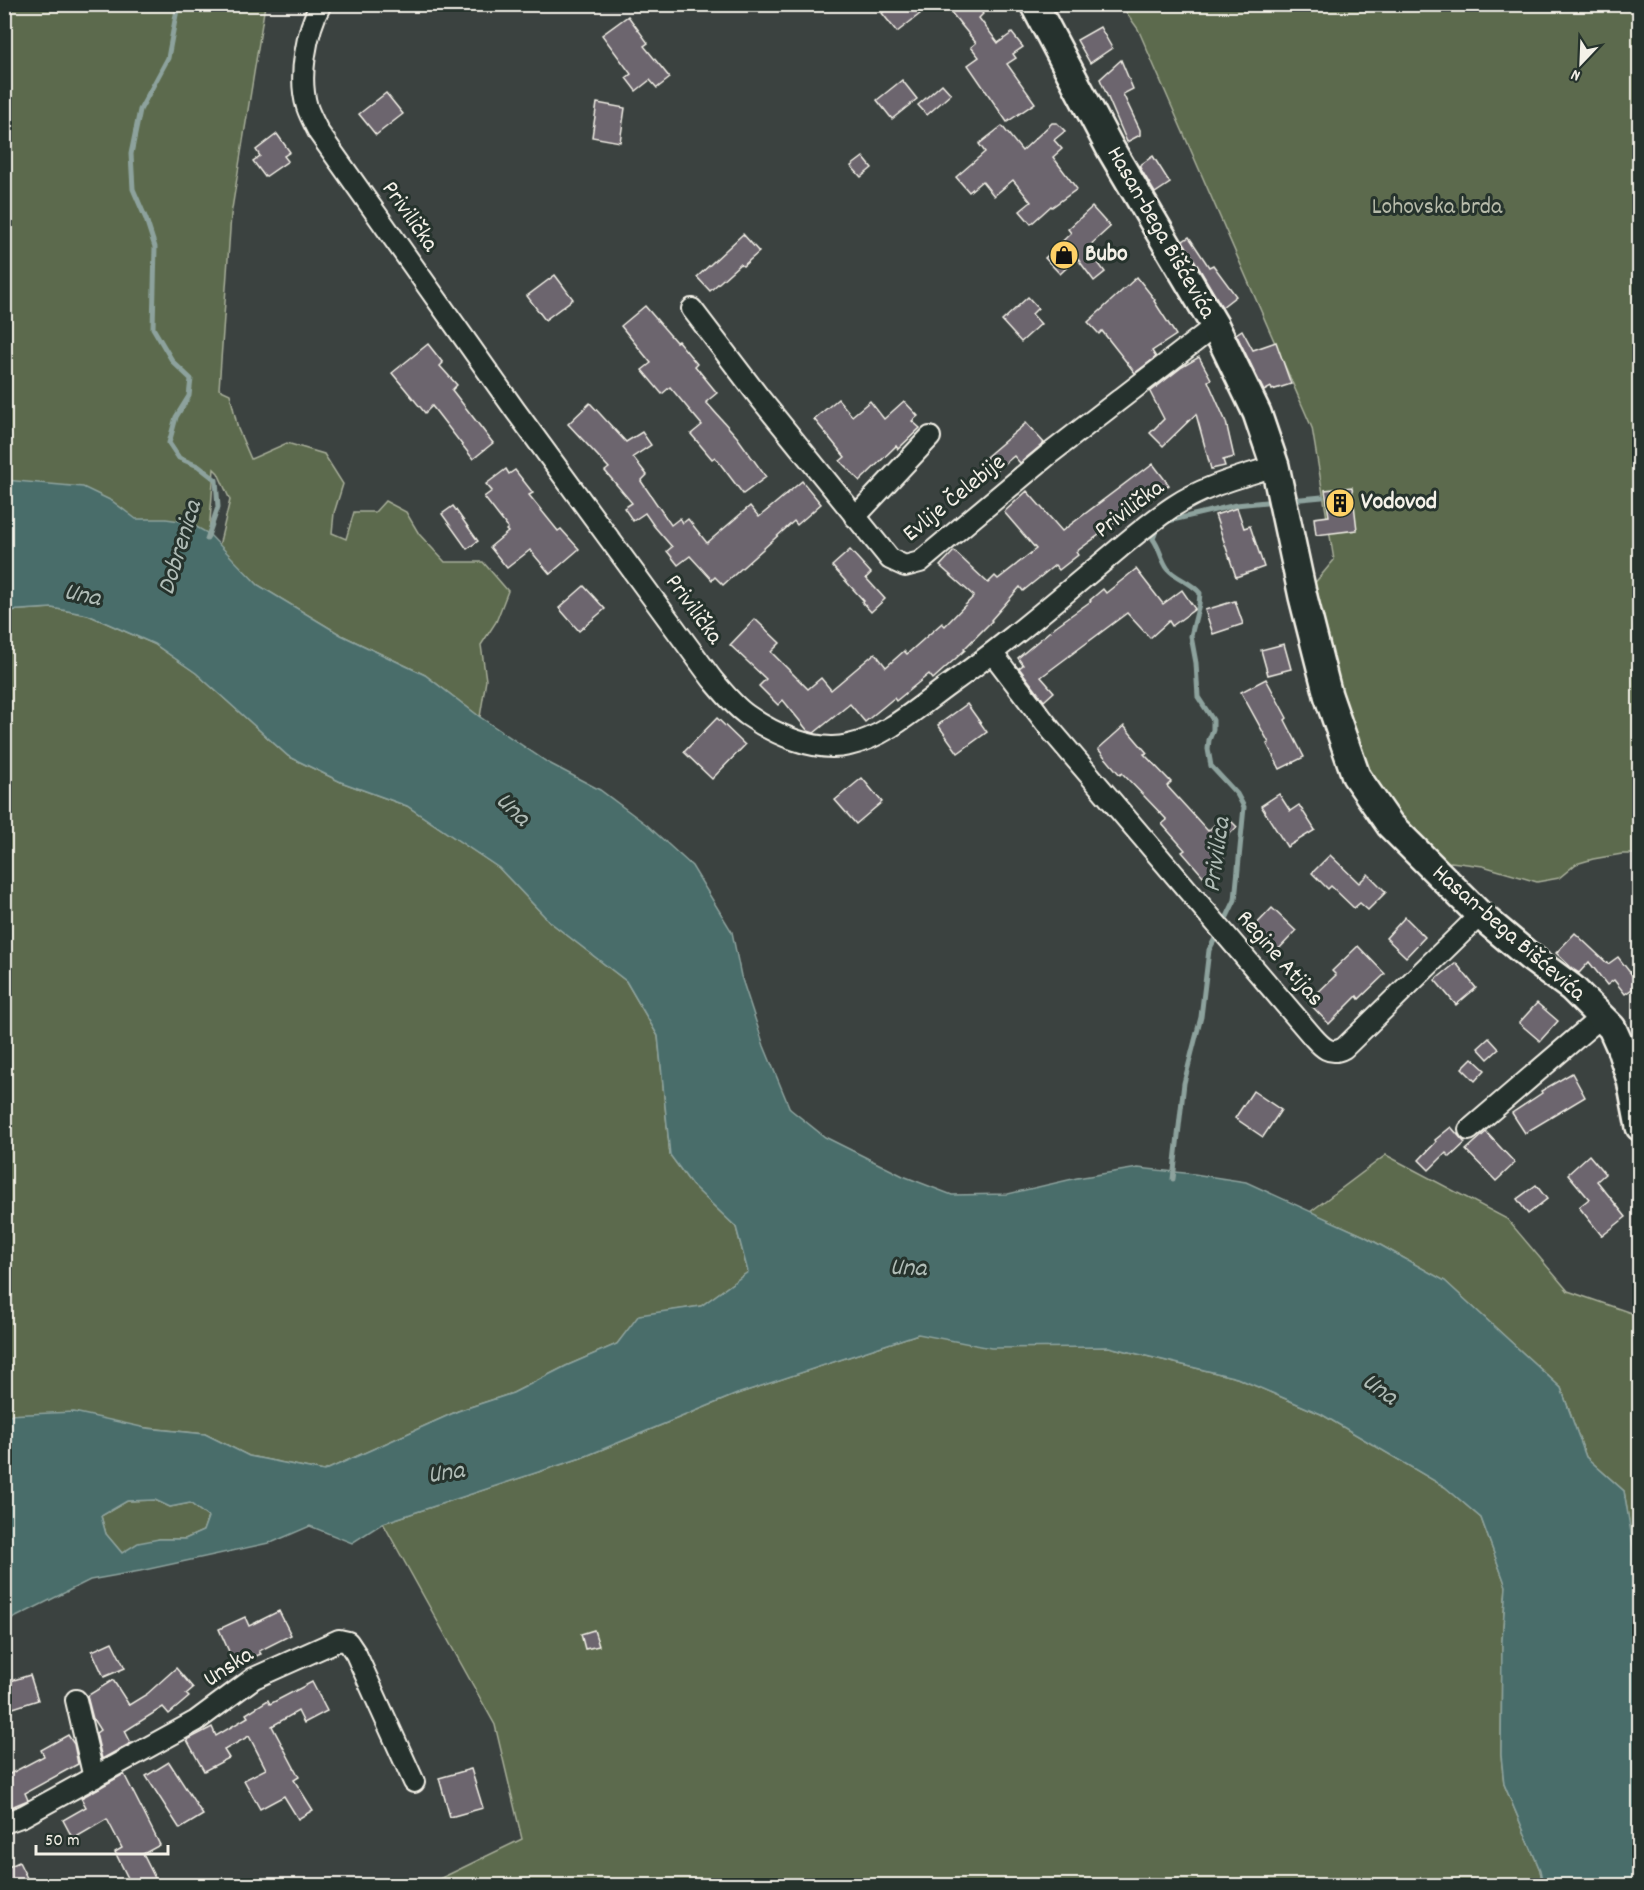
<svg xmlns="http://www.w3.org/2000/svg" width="1644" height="1890" viewBox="0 0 1644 1890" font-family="Dekko,sans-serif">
  <rect width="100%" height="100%" fill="#3b4240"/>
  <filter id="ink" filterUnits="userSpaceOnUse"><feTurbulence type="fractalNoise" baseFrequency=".0167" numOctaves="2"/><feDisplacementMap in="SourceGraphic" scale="12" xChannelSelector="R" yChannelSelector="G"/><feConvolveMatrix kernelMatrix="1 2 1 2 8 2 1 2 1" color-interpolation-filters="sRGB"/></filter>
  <g filter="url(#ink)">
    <g fill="#5b6b4d" stroke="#a8ae9a" stroke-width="1.5">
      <path d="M5,5h260l-34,210 -12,174 11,5 8,35 13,30 36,-16 37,11 19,30 -9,29 -2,20 14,6 8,-27h21l10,-11 21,11 13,22 26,28h38l25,29 -12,31 -15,23 5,35 -6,37 -55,-42 -84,-40 -83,-50 -39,-39 11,-46 -12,-27 -4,-4 -5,65 -204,-27z"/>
      <path d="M1121,5h518v849h-17l-29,5 -17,5 -17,14 -22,4 -54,-16 -32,-4 -19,6 -60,-66 -69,-205 31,-37 -22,-132 -174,-399z"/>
      <path d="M52,608l36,7 66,29 42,29 92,83 53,26 66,24 92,62 51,54 76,59 32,55 12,119 22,30 44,42 12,45 -47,34 -62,10 -22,28 -51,22 -53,27 -55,18 -134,60 -75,-15 -44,-22 -182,-19h-18l-1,-804z"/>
      <path d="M1386,1155l121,64 61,72 66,23 5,-1v273l-15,-95 -38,-34 -25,-69 -116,-107 -81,-45 -54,-24z"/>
      <path d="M918,1334l191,13 128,31 84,36 124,73 36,31 25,68 -4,55 -1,114 3,29 36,86 3,15h-1116l95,-46 -27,-114 -112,-202 198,-65 156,-64z"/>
      <path d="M155,1500l15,7 20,-4 18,14 -5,14 -18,8h-26l-37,14 -16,-19 -5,-18 26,-15z"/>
    </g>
    <path fill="#496d6b" stroke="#8da29d" stroke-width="1.5" fill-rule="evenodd" d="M5,480l78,7 29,14 24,18h30l22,3 21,12 49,51 83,50 84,40 55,42 67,45 53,28 47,35 45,41 40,66 9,44 23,70 26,63 35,28 78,39 49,19 56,-1 69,-16 61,-10 56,6 52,8 118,54 81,45 116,107 25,69 38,34 16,95 -1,299h-96l-3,-15 -36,-86 -3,-29 1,-114 4,-55 -25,-68 -36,-31 -124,-73 -84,-36 -128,-31 -118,1 -73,-14 -181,60 -156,64 -198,65 -31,20 -42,-17 -37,16 -133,29 -50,9 -80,40 -5,1v-206l69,-3 72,16 59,6 44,22 75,15 134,-60 55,-18 53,-27 51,-22 22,-29 62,-9 47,-34 -12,-45 -44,-42 -22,-30 -12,-119 -32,-55 -76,-59 -51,-54 -92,-62 -66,-24 -53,-26 -92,-83 -42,-29 -66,-29 -36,-7 -47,3zM155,1500l15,7 20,-4 18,14 -5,14 -18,8h-26l-21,4 -16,10 -16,-19 -5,-18 26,-15z"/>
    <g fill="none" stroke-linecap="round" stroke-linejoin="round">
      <g stroke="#8da29d" stroke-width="5">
        <path d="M178,4l-10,54 -28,52 -9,44 2,35 13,30 9,28 -2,81 20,34 18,17 -2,17 -13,21 -7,26 10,15 19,8 18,14 2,27 -11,32"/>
        <path d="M1291,500l31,-3"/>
        <path d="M1164,522l72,-17 40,-4"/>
        <path d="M1157,528l-4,11c7,9 8,21 15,30 8,10 22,12 32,24l-1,11 -8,32 5,27 2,34 15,23v10l-4,10 -1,9 3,17 26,28 7,13 -9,93 -12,25"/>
        <path d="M1173,1179l11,-96 17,-66 8,-67 9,-17"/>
      </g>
    </g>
    <g fill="#6c656e" stroke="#f4f1e8" stroke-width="1.5">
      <path d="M892,4h20l8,10 -23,18 -15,-19z"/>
      <path d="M957,4h19l7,10 -4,4 19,25 14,-10 11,14 -10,7 3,4 -9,6 28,39 -28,19 -39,-57 11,-8 -8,-10 5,-4 -26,-32z"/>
      <path d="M628,16l20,27 -4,3 26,32 -13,10 -7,-8 -14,11 -10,-13 5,-4 -29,-39z"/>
      <path d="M1100,27l12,21 -22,15 -13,-23z"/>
      <path d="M1121,60l12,29 -10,5 17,36v5l-13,7 -27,-63z"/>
      <path d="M902,80l15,19 -25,20 -15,-19z"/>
      <path d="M942,84l9,10 -24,21 -9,-10z"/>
      <path d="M386,93l17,21 -27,21 -17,-21z"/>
      <path d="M597,103l28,5 -5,34 -28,-5z"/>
      <path d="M1052,123h5l8,8 -11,9 8,9 -9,8 24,32 -25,18 -1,-1 -20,18 -11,-13 11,-9 -18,-22 -19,16 -12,-15 -13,11 -13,-15 29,-25 -6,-8 23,-18 20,25z"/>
      <path d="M277,134l13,18 -6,4 4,5 -23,16 -12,-16 7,-5 -4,-6z"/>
      <path d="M1153,156l17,27 -15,10 -16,-27z"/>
      <path d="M863,157l9,11 -11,9 -10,-11z"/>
      <path d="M1092,207l18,20 -23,21 18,24 -11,9 -17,-23 -17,16 -15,-16 26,-25 -3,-4z"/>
      <path d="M743,234l16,18 -16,14 -3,-2 -30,27 -13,-14z"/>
      <path d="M1189,237l20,30 4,-2 23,31 -14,11 -39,-66z"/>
      <path d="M555,275l18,24 -28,21 -18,-24z"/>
      <path d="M1137,277l18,23 -1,1 22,34 -24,16 4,6 -21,16 -33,-42 -3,3 -11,-12z"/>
      <path d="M1028,297l10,11 -6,6 9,10 -20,18 -19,-21z"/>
      <path d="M645,306l31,36 2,-1 19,23 -2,2 22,27 -11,9 31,35 29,40 -23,17 -28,-37 -3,2 -21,-25 11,-9 -32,-38 -8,7 -20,-24 9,-7 -30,-37z"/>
      <path d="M1242,330l11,20 23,-8 15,42 -19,6 -1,-3 -7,4 -28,-57z"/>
      <path d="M428,344l15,19 -3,3 17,19 -5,5 41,53 -20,16 -41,-53 -7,7 -33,-40z"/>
      <path d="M1199,357l12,22 -3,2 18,41 8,35 -11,3 2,6 -14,3 -15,-55 -33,32 -13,-13 14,-14 -14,-27 32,-25z"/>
      <path d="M838,399l14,17 18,-15 14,18 20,-18 14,15 -6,5 8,7 -22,21 -2,-3 -36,35 -20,-20 5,-4 -31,-38z"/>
      <path d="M590,403l36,39 16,-10 9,13 -18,12 14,18 -6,6 30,44 9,-7 3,5 5,-4 19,24 43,-37 9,11 43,-36 19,23 -24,21 -3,-4 -71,64 -8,-8 -3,3 -22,-24 -12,9 -11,-14 5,-4 -18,-21 -9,-13 -12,8 -9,-13 8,-5 -27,-32 4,-3 -41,-44z"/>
      <path d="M1026,423l18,20 -24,20 -6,-7 -17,14 -11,-13z"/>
      <path d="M1153,464l16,21 -45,35 -2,-2 -46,34 2,3 -19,15 -4,-5 -32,26 -3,-4 -29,33 1,1 -28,28 1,1 -32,29 -4,-5 -33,27 -2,-3 -29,24 -15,-18 -36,29 -6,-2 -25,-31 -5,5 -19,-19 7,-7 -36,-34 25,-26 25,24 -9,9 37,37 13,-11 10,12 44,-37 11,14 18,-16 3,3 35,-31 3,3 29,-30 -34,-30 14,-15 34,32 7,-7 3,3 38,-30 -32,-37 23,-21 35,40 81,-61 1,1z"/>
      <path d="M506,469l3,5 6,-4 18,23 -4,2 29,36 3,-2 18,20 -29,25 -20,-24 -23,18 -17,-21 18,-15 -2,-2 2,-2 -24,-31 8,-6 -6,-7z"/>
      <path d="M1352,487l5,43 -41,5 -2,-17 15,-2 -4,-26z"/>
      <path d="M453,506l25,35 -11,8 -25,-35z"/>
      <path d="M1237,508l7,20 6,-2 14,41 -28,10 -21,-62z"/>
      <path d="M850,550l21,23 -5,5 19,21 -14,13 -9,-10 2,-1 -32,-35z"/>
      <path d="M1136,569l27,35 19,-14 13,19 -23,17 -3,-5 -19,17 -23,-25 -86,64 13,15 -10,9 -25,-33 4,-3 -5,-7 38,-32 35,-25 -1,-1 13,-11 3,4z"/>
      <path d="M584,586l21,23 -26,22 -20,-23z"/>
      <path d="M1235,601l8,23 -30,10 -8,-24z"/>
      <path d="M1284,644l7,25 -23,6 -7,-25z"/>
      <path d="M1266,679l21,39 -2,2 19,37 -24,12 -13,-25 2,-1 -28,-51z"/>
      <path d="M967,704l20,28 -29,21 -20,-28z"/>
      <path d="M717,718l28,27 -33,34 -28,-27z"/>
      <path d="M1124,726l23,27 -3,1 27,28 -4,4 41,45 17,-16 12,12 -22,21 9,10 -21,18 -21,-24 3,-2 -23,-26 5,-4 -45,-47 -2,2 -22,-26z"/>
      <path d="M862,778l20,24 -26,22 -21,-24z"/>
      <path d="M1279,794l11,17 9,-6 16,25 -28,17 -26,-41z"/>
      <path d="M1330,855l29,28 9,-9 18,18 -18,18 -8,-7 -6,5 -23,-22 -3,3 -16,-16z"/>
      <path d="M1272,908l24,23 -21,22 -24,-23z"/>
      <path d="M1405,917l20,20 -19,20 -20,-19z"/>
      <path d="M1575,933l33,31 10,-7 21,27 -14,10 -11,-14 -7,5 -18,-23 -10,11 -5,-3 -18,-17z"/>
      <path d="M1358,946l27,28 -26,25 -2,-3 -28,28 -21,-22 28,-27 -4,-4z"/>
      <path d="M1456,963l20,25 -20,17 -21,-25z"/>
      <path d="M1537,1003l21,18 -18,20 -21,-18z"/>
      <path d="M1489,1038l10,11 -11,10 -10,-11z"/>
      <path d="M1472,1058l13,12 -10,11 -13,-13z"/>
      <path d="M1572,1073l13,24 -60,36 -13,-20 30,-20 -1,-2z"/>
      <path d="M1253,1091l28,19 -18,27 -28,-19z"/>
      <path d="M1451,1127l14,16 -15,14 -4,-4 -17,17 -10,-10 17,-18 -1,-2z"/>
      <path d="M1486,1132l29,31 -19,18 -30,-31z"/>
      <path d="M1589,1155l16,19 -8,7 29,36 -24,19 -23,-29 10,-8 -21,-25z"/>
      <path d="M1536,1185l11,14 -19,15 -11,-15z"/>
      <path d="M279,1611l12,24 -32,16 2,3 -26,11 -16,-36 26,-12 4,9z"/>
      <path d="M594,1630l5,16 -14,3 -4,-15z"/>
      <path d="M112,1642l13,26 -21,9 -12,-26z"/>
      <path d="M176,1668l17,20 -7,6 3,3 -20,17 -6,-7 -38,24 6,12 -29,16 -6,-26 4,-3 -7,-11 -6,-23 26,-16 16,25 18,-11z"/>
      <path d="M30,1675l8,25 -34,11v-28z"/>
      <path d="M312,1682l15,29 -23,12 -6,-12 -26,15 27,51 -5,3 19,30 -15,9 -14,-23 -24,13 -16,-29 22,-11 -17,-33 -25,14 5,8 -25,13 -17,-31 25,-13 4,9 32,-19 -2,-3 22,-14 2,4z"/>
      <path d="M68,1735l6,9 4,20 -53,29 3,7 -24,10v-33l40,-21 -3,-6z"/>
      <path d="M169,1762l34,53 -23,14 -34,-53z"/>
      <path d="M471,1769l12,39 -33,9 -11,-39z"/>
      <path d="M124,1774l36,71 -17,9 16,32h-27l-17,-34 7,-4 -15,-29 -34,20 -10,-19 23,-13 -5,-9z"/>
      <path d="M19,1862l12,24h-27v-17z"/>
    </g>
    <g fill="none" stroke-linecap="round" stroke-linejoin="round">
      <g stroke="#f4f1e8" stroke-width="24">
        <g id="street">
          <path d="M321,4c-15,27 -23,74 -14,103 3,9 8,18 12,26l196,277 197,269c11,13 21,26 35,36 27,19 68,38 102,30 36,-8 67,-36 97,-58 51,-36 98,-76 146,-116 27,-22 53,-46 82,-65 30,-20 67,-29 101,-40"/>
          <path d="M692,309l67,88 131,162 15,7 15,-4 128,-107 167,-129"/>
          <path d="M855,517l75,-80"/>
          <path d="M993,654l58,76 262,307c9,10 17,19 31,11l136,-133"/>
          <path d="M1469,1130l132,-113"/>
          <path d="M76,1700l18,78"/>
          <path d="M4,1823l19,-7 173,-95 58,-43 85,-38 9,2 8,12 58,128"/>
        </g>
      </g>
      <g stroke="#f4f1e8" stroke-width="32">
        <path id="secondary" d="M1034,4l76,144 105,178 42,87 18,53 28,131 25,98 28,81 34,49 90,90 50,42 42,31 40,40 8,18 11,34 9,47"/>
      </g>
      <use href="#street" stroke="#26332d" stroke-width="20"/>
      <use href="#secondary" stroke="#26332d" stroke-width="27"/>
    </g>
  </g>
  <defs>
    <g id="shop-disc" transform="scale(1.5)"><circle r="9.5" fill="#ffd166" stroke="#26332d"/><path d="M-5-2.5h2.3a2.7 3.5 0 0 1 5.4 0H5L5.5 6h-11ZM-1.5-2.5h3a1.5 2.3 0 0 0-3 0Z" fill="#111"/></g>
    <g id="building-disc" transform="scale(1.5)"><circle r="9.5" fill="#ffd166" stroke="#26332d"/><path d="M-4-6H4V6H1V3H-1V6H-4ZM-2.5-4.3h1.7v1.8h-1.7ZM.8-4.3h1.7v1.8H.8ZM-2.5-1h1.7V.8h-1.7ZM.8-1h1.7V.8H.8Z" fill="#111"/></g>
  </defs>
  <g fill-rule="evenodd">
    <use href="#shop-disc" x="1064" y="255"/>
    <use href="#building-disc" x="1340" y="503"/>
  </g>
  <g text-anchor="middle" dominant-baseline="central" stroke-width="6" stroke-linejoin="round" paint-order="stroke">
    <g font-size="24" fill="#b7bbaa" stroke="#26332d">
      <text x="1437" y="208">Lohovska brda</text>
    </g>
    <g font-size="24" fill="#f4f1e8" stroke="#26332d">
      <text transform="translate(409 217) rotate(55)">Privilička</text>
      <text transform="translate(1160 233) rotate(60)">Hasan-bega Bišćevića</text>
      <text transform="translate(955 499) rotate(-39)">Evlije Čelebije</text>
      <text transform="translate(1130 510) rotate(-37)">Privilička</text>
      <text transform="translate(693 610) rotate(54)">Privilička</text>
      <text transform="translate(1508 934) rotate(41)">Hasan-bega Bišćevića</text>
      <text transform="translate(1279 959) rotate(49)">Regine Atijas</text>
      <text transform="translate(229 1668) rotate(-33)">Unska</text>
    </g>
    <g font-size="24" font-weight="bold" fill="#f4f1e8" stroke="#26332d" text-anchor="start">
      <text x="1085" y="255">Bubo</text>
      <text x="1361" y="503">Vodovod</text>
    </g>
    <g font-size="26" font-style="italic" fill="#b0bcb6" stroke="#26332d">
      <text transform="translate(181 548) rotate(-73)">Dobrenica</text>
      <text transform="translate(82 596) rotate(12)">Una</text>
      <text transform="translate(512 810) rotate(44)">Una</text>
      <text transform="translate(1218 855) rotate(-82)">Privilica</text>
      <text transform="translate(908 1269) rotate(2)">Una</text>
      <text transform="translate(1379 1390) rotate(36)">Una</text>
      <text transform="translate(446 1474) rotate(-9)">Una</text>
    </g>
  </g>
  <rect width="1644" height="1890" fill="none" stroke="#26332d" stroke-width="24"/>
  <rect x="12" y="12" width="1620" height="1866" fill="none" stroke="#f4f1e8" stroke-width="2" filter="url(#ink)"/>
  <g transform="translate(1581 63) rotate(203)" stroke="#26332d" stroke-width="4.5" paint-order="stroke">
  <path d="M0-4.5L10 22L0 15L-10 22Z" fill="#f4f1e8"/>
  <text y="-9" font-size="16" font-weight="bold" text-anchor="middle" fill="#f4f1e8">N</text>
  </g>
  <path d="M36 1845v9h132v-9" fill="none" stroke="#f4f1e8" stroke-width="3"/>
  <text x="45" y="1845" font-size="18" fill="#f4f1e8" stroke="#26332d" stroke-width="4.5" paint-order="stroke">50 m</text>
</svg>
